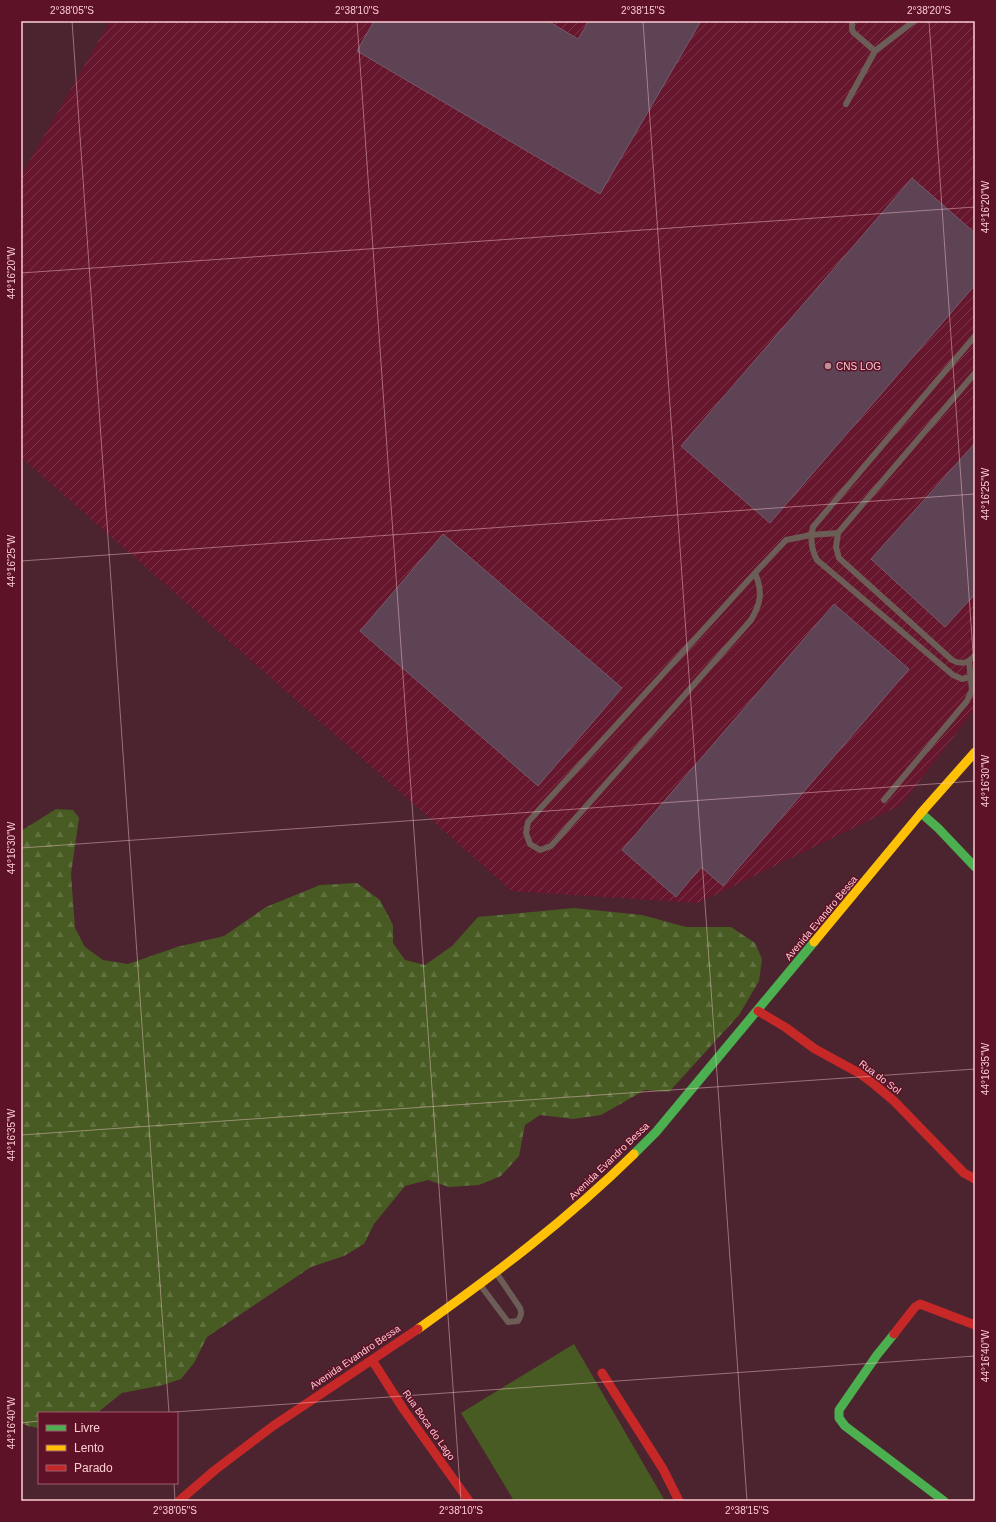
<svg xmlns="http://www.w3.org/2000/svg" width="996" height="1522" viewBox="0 0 996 1522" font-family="Helvetica,sans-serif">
  <defs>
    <pattern id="industrial-furrows" width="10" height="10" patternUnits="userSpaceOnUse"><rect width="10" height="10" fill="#67172d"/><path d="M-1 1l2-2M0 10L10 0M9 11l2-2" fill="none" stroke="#7e384b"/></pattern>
    <pattern id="forest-firs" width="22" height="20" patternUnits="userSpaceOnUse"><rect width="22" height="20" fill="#475b22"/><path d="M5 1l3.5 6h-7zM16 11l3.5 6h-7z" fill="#627141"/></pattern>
  </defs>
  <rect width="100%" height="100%" fill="#4c242f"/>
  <path fill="url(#industrial-furrows)" d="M110,21h865v688l-74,96 -203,98 -186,-12 -491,-434v-281z"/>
  <path fill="url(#forest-firs)" d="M56,809l17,1 6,8 -8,56 4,54 10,19 18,13 25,4 49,-17 47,-11 42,-29 54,-22 37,-2 23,17 13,25v18l12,17 20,5 27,-19 26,-29 96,-9 68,7 44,12h45l24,16 7,16 -3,22 -20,34 -70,77 -24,-2 -44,25 -28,4 -33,-4 -15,10 -6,31 -18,20 -22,9 -30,2 -21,-7 -23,6 -31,38 -10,20 -20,12 -33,11 -104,70 -13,26 -13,16 -18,6 -41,8 -25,20h-58v15l-11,-2 -7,-3v-592z"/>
  <path fill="#475b22" d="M574,1344l91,157h-151l-53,-88z"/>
  <g fill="#5e4355" stroke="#745a6c">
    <path d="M374,21h174l30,18 11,-18h112l-101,173 -243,-143z"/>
    <path d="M912,178l63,55v52l-205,238 -89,-77z"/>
    <path d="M975,443v151l-30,33 -74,-68z"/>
    <path d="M443,534l179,154 -84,98 -178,-155z"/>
    <path d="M834,604l75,65 -186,217 -22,-19 -25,30 -54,-47z"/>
  </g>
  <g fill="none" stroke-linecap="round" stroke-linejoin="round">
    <g stroke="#6c5d57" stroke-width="6">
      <path d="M852,21v8l1,3 22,19"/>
      <path d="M846,104l29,-53 39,-30"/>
      <path d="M975,336l-162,191c-3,12 -2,22 4,33l136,115 9,4 13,-3"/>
      <path d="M975,373l-137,160 -2,14 3,11 113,102c9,5 16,4 23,-5"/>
      <path d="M755,573c8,19 6,30 -4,47l-200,226 -11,4 -10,-6 -4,-11 2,-11 227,-249 31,-33 25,-5 27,-2"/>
      <path d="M884,800l83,-99 5,-11 -3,-29"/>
      <path d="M481,1286l27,36 10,-1c3,-5 4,-8 2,-13l-23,-34"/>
    </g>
    <g stroke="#4caf50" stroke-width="9">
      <path d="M921,813l17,15 37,39"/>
      <path d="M634,1154l22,-22 158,-190"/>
      <path d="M894,1334l-17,21 -38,55v8l6,8 99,75"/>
    </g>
    <g stroke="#ffc107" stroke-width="9">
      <path d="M814,942l107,-129 54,-61"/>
      <path d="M418,1329c76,-54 150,-110 216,-175"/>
    </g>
    <g stroke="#c62828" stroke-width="9">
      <path d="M758,1011l27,16 30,22 44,24 16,12 19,16 70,72 11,6"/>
      <path d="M894,1334l21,-27 5,-3 55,21"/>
      <path d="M372,1360l32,50 65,91"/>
      <path d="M602,1373l61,96 16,32"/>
      <path d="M179,1501l36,-31 58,-44 145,-97"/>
    </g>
  </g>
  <path fill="none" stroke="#fcccd2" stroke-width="1" stroke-opacity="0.45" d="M72,21l97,1392M357,21l104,1480M643,21l104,1480M929,21l46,660M21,273l954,-66M21,561l954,-67M21,848l954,-67M21,1135l954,-66M160,1413l815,-57M21,1423l18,-2M174,1483l1,18"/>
  <circle fill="#be9199" stroke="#5e1227" stroke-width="1.5" cx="828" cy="366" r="4"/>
  <g text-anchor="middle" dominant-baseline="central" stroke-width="3" stroke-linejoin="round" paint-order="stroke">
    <g font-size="10" fill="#fcccd2" stroke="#5e1227" text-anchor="start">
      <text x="836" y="366">CNS LOG</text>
    </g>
    <g font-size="10" fill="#fcccd2" stroke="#5e1227">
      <text transform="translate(821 918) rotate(-50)">Avenida Evandro Bessa</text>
      <text transform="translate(880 1077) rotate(37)">Rua do Sol</text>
      <text transform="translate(609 1161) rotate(-44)">Avenida Evandro Bessa</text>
      <text transform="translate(355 1357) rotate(-34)">Avenida Evandro Bessa</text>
      <text transform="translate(429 1425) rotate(55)">Rua Boca do Lago</text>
    </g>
  </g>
  <rect width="996" height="1522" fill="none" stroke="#5e1227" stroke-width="44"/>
  <rect x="38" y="1412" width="140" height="72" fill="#5e1227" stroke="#9d5c6b"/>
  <rect x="46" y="1425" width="20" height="6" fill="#4caf50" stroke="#9d5c6b"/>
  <text x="74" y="1432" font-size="12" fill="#fcccd2">Livre</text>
  <rect x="46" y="1445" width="20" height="6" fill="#ffc107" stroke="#9d5c6b"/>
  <text x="74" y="1452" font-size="12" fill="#fcccd2">Lento</text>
  <rect x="46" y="1465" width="20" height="6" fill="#c62828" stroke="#9d5c6b"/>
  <text x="74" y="1472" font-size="12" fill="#fcccd2">Parado</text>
  <rect x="22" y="22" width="952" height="1478" fill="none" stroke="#fcccd2" stroke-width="1.5"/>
  <g font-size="10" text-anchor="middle" fill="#fcccd2">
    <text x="72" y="14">2°38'05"S</text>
    <text x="357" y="14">2°38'10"S</text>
    <text x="643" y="14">2°38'15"S</text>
    <text x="929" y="14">2°38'20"S</text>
    <text transform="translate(985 207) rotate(-90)" y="4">44°16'20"W</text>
    <text transform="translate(11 273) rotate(-90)" y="4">44°16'20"W</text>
    <text transform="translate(985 494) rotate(-90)" y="4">44°16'25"W</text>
    <text transform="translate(11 561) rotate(-90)" y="4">44°16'25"W</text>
    <text transform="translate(985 781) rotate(-90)" y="4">44°16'30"W</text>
    <text transform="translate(11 848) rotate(-90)" y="4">44°16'30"W</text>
    <text transform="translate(985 1069) rotate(-90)" y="4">44°16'35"W</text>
    <text transform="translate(11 1135) rotate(-90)" y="4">44°16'35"W</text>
    <text transform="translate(985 1356) rotate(-90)" y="4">44°16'40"W</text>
    <text transform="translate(11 1423) rotate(-90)" y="4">44°16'40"W</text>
    <text x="175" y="1514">2°38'05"S</text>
    <text x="461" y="1514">2°38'10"S</text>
    <text x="747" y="1514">2°38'15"S</text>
  </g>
</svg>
